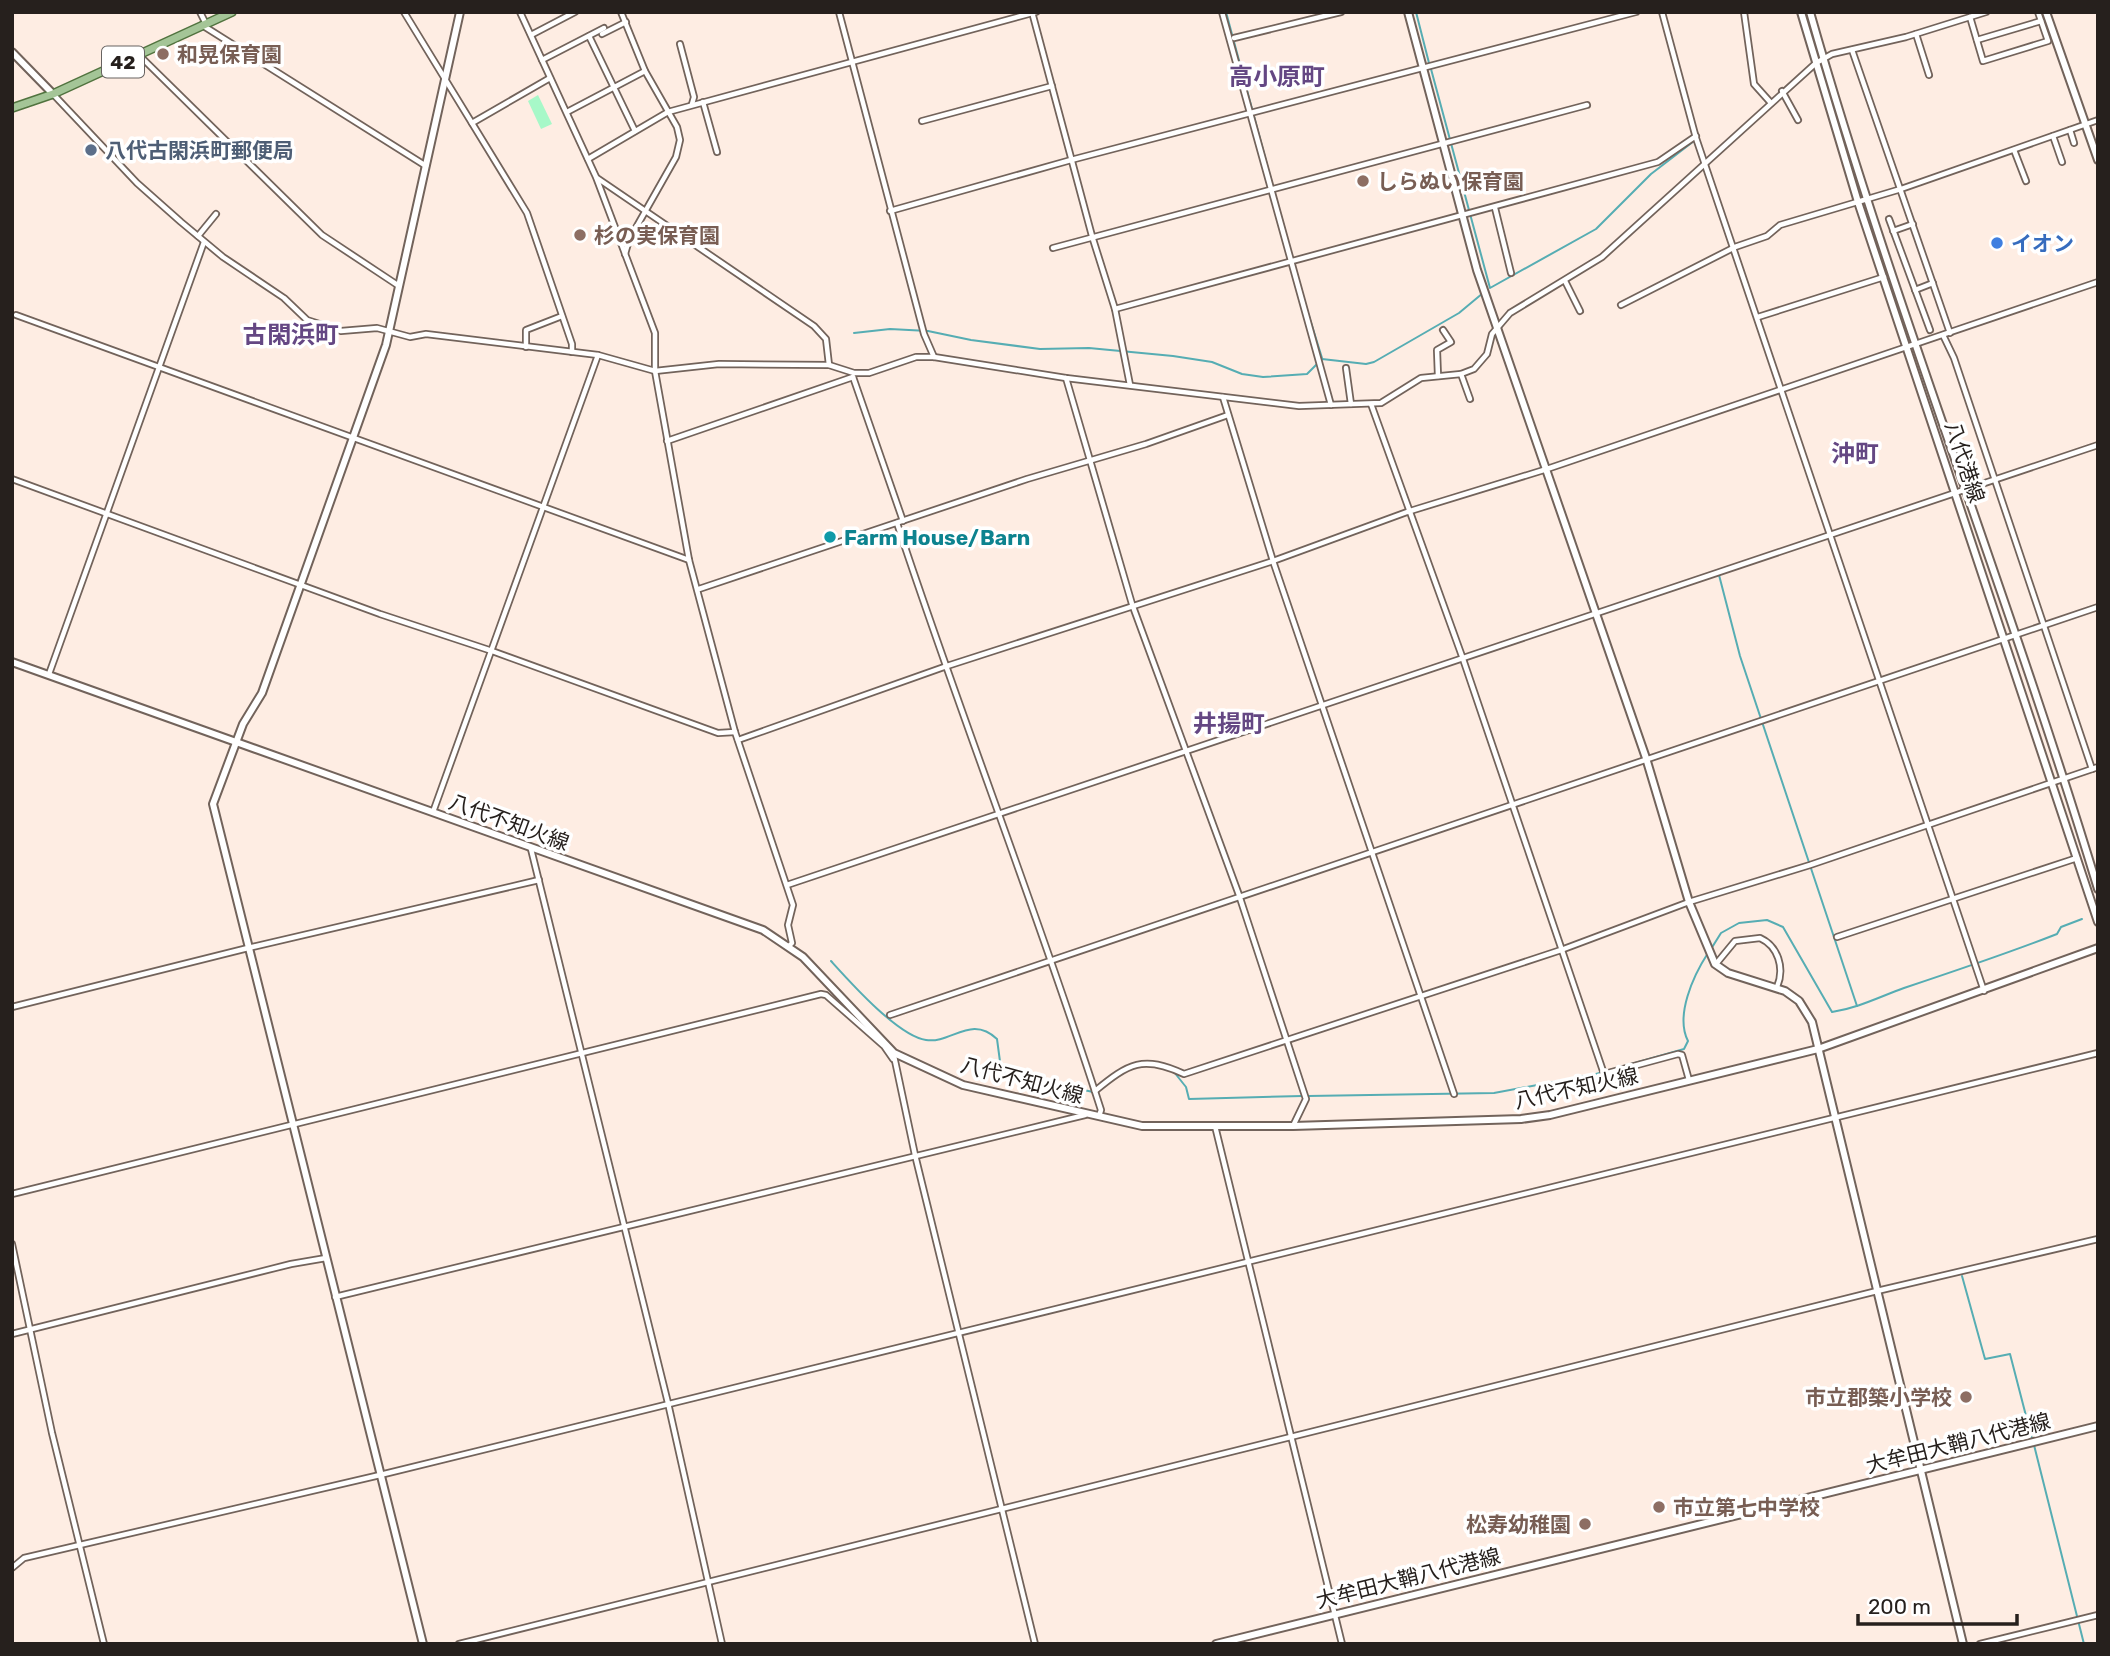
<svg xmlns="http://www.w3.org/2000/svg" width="2110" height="1656" viewBox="0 0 2110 1656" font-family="Rubik,'Noto Sans JP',sans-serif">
  <rect width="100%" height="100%" fill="#feede3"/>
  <path fill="#a7f8c8" d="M538,95l14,29 -11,5 -13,-28z"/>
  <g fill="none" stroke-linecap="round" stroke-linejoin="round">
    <g stroke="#56adb3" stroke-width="2">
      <path d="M1226,12l47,175"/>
      <path d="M1416,12l13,51"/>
      <path d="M1431,69l59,219 106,-59 55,-55 43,-33"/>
      <path d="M1274,192l11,38"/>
      <path d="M1304,300l18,58"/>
      <path d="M854,333l36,-4 38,2 43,9 69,9 49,-1 84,8 39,6 30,12 21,3 44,-3 15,-15 44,5 8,-2 85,-49 24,-20"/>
      <path d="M1719,575l21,81 117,350"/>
      <path d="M1711,949l10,-16 18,-10 28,-3 16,7 49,85c26,-4 47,-15 72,-24 51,-17 102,-34 153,-54l4,-7 21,-8"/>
      <path d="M831,961c19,21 67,75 95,79 25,4 45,-26 71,-1l4,30 5,4 87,19"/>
      <path d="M1174,1072l12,15 3,12 113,-3"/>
      <path d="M1308,1096l186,-3 102,-19 88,-25 4,-8c-13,-25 5,-65 20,-88"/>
      <path d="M1962,1276l23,83 25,-5 22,85"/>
      <path d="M2034,1445l50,199"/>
    </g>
    <g stroke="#72635b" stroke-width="8">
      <g id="street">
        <path d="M200,12l6,12"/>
        <path d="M404,12l123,201 45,131v8"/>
        <path d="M520,12l76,165 59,156v38l34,189 46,172 58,173 -5,20 4,18 -3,3"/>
        <path d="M621,12l24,59 32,56 3,13 -4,17 -47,83 -4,14"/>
        <path d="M839,12l85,322 10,23"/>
        <path d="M1032,12l60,224 23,73 15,76"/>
        <path d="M1222,12l109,393"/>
        <path d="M1662,12l34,126 288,853"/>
        <path d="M1744,12l10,72 17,19"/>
        <path d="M1970,17l13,44 65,-20 -10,-29"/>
        <path d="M202,25l224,141"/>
        <path d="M602,34l24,-12"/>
        <path d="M1916,34l13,41"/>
        <path d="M531,35l44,-23"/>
        <path d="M589,36l46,95"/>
        <path d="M1234,38l107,-26"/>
        <path d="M1977,40l64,-19"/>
        <path d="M680,44l14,53 -2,7"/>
        <path d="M1852,50l98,283"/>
        <path d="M139,55l183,180 77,51"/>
        <path d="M542,60l62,-32"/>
        <path d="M1782,91l16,29"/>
        <path d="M53,94l84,89 44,39 42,35 61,41 23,22 34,11 36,-3 33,9 16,-3 172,21 57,16 64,-7 110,1 25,8h15l47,-16h18l132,21 233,28 82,-3 40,-25 40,-4 13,-5 13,-15 5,-20 18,-21 92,-56 214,-194 16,-9 74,-17 80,-25"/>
        <path d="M703,102l14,50"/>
        <path d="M567,112l78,-41"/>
        <path d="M922,121l130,-35"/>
        <path d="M472,123l78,-45"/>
        <path d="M2070,130l4,13"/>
        <path d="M2053,136l9,26"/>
        <path d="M2014,150l12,31"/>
        <path d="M588,159l80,-47 368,-100"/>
        <path d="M597,178l217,148 12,13 3,26"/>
        <path d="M1495,208l16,65"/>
        <path d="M890,211l181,-51 565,-148"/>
        <path d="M1889,219l41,111"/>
        <path d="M1893,231l20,-7"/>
        <path d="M198,236l18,-22"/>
        <path d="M1053,248l534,-143"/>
        <path d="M1565,281l15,30"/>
        <path d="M1915,290l18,-7"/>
        <path d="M1621,305l114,-58 32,-11 13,-11 121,-36 197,-69"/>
        <path d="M1115,309l543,-147 38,-26"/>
        <path d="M16,315l673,245"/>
        <path d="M1758,317l126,-40"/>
        <path d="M1943,335l11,23 138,411"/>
        <path d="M526,347v-17l36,-14"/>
        <path d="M1346,368l5,36"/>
        <path d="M1461,374l9,25"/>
        <path d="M1438,376l-1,-26 14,-8 -8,-12"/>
        <path d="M853,377l50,144"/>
        <path d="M1066,378l66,226 107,291 67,204 -13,27"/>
        <path d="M1223,397l50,164 181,533"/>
        <path d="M1371,404l92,255 141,415 74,-20 4,1 7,25"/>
        <path d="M667,441l186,-64"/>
        <path d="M12,479l368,135 112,37 226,82 17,-1"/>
        <path d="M897,523c65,197 141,390 204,587l-2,6"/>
        <path d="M699,589l328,-110 119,-35 82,-29"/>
        <path d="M49,674l155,-432"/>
        <path d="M738,740l206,-73 329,-106 134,-49 140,-43 551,-187"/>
        <path d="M433,812l165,-457"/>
        <path d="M531,849l137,554 54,241"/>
        <path d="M787,885l1311,-440"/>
        <path d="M1837,937l240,-79"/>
        <path d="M1716,964l19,-23 25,-3c18,8 25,30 17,49"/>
        <path d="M12,1007l236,-59 291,-68"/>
        <path d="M890,1015l1208,-408"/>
        <path d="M894,1056l21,99 120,489"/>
        <path d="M1095,1091c34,-28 48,-36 89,-17l377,-124 128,-48 121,-37 288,-98"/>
        <path d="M1215,1126l127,518"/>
        <path d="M12,1194l809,-200 5,1 58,51 9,13"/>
        <path d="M12,1244l40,189 52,211"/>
        <path d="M335,1297l750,-182"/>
        <path d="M12,1334l279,-70 35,-6"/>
        <path d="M12,1568l12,-10 356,-83 1718,-422"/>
        <path d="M459,1644l1418,-353 221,-52"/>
        <path d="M1980,1644l118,-29"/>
      </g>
    </g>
    <g stroke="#72635b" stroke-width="10">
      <g id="secondary">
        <path d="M1408,12l69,258 169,488 43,144 26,62 13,9 57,18 14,10 13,21 151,622"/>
        <path d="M1801,12l57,190 240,720"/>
        <path d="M1810,12c84,296 199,582 288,877"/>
        <path d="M2046,12l52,148"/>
        <path d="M12,52l41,42"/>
        <path d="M12,662l751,268 40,27 91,96 69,32 179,41h151l228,-7 29,-4 268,-66 280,-101"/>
        <path d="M423,1644l-210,-840 30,-80 19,-31 124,-348 74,-333"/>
        <path d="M1216,1644l882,-218"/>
      </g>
    </g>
    <g stroke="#51733f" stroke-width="10">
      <path id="primary" d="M12,108l41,-14 179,-82"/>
    </g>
    <use href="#street" stroke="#fff" stroke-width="4.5"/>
    <use href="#secondary" stroke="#fff" stroke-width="6"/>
    <use href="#primary" stroke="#a4c597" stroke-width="7"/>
  </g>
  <g fill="#8d6e63" stroke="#fff" stroke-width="2.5">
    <circle cx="163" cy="54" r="7"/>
    <circle cx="1363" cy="181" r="7"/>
    <circle cx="580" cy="235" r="7"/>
    <circle cx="1966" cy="1397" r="7"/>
    <circle cx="1659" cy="1507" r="7"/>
    <circle cx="1585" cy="1524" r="7"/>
  </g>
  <circle fill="#5c6f8a" stroke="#fff" stroke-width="2.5" cx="91" cy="150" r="7"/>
  <circle fill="#3f7fe0" stroke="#fff" stroke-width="2.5" cx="1997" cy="243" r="7"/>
  <circle fill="#0f9aa8" stroke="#fff" stroke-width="2.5" cx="830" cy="537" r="7"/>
  <g text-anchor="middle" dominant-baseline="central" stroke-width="7" stroke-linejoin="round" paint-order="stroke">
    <rect fill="#fff" stroke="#676361" stroke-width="2" x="102" y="46.5" width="42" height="31" rx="5"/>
    <g font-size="19" font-weight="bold" fill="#26201d">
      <text x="123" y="62">42</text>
    </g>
    <g font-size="21" font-weight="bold" fill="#785e54" stroke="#fff" text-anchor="start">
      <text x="177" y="54">和晃保育園</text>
      <text x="1377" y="181">しらぬい保育園</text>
      <text x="594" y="235">杉の実保育園</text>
      <text x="1952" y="1397" text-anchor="end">市立郡築小学校</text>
      <text x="1673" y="1507">市立第七中学校</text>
      <text x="1571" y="1524" text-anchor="end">松寿幼稚園</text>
    </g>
    <g font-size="21" font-weight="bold" fill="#4e5e75" stroke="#fff" text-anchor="start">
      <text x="105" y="150">八代古閑浜町郵便局</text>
    </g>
    <g font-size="21" font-weight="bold" fill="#366cbe" stroke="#fff" text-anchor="start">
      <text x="2011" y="243">イオン</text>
    </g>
    <g font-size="21" fill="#26201d" stroke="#fff">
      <text transform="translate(1965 462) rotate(72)">八代港線</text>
      <text transform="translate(509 822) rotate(20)">八代不知火線</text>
      <text transform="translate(1022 1080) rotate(15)">八代不知火線</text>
      <text transform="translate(1576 1088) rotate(-12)">八代不知火線</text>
      <text transform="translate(1958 1443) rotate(-14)">大牟田大鞘八代港線</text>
      <text transform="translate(1408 1578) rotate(-14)">大牟田大鞘八代港線</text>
    </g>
    <g font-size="21" font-weight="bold" fill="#0d838f" stroke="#fff" text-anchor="start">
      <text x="844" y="537">Farm House/Barn</text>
    </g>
    <g font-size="24" font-weight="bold" fill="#644783" stroke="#fff">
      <text x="1277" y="77">高小原町</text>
      <text x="291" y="335">古閑浜町</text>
      <text x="1855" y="454">沖町</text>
      <text x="1229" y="724">井揚町</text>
    </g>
  </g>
  <rect width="2110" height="1656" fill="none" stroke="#26201d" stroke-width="28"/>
  <path d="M1858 1614v10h159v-10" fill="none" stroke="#26201d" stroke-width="3.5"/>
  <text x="1868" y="1614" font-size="21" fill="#26201d" stroke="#ffffff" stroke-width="5" paint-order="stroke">200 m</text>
</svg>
